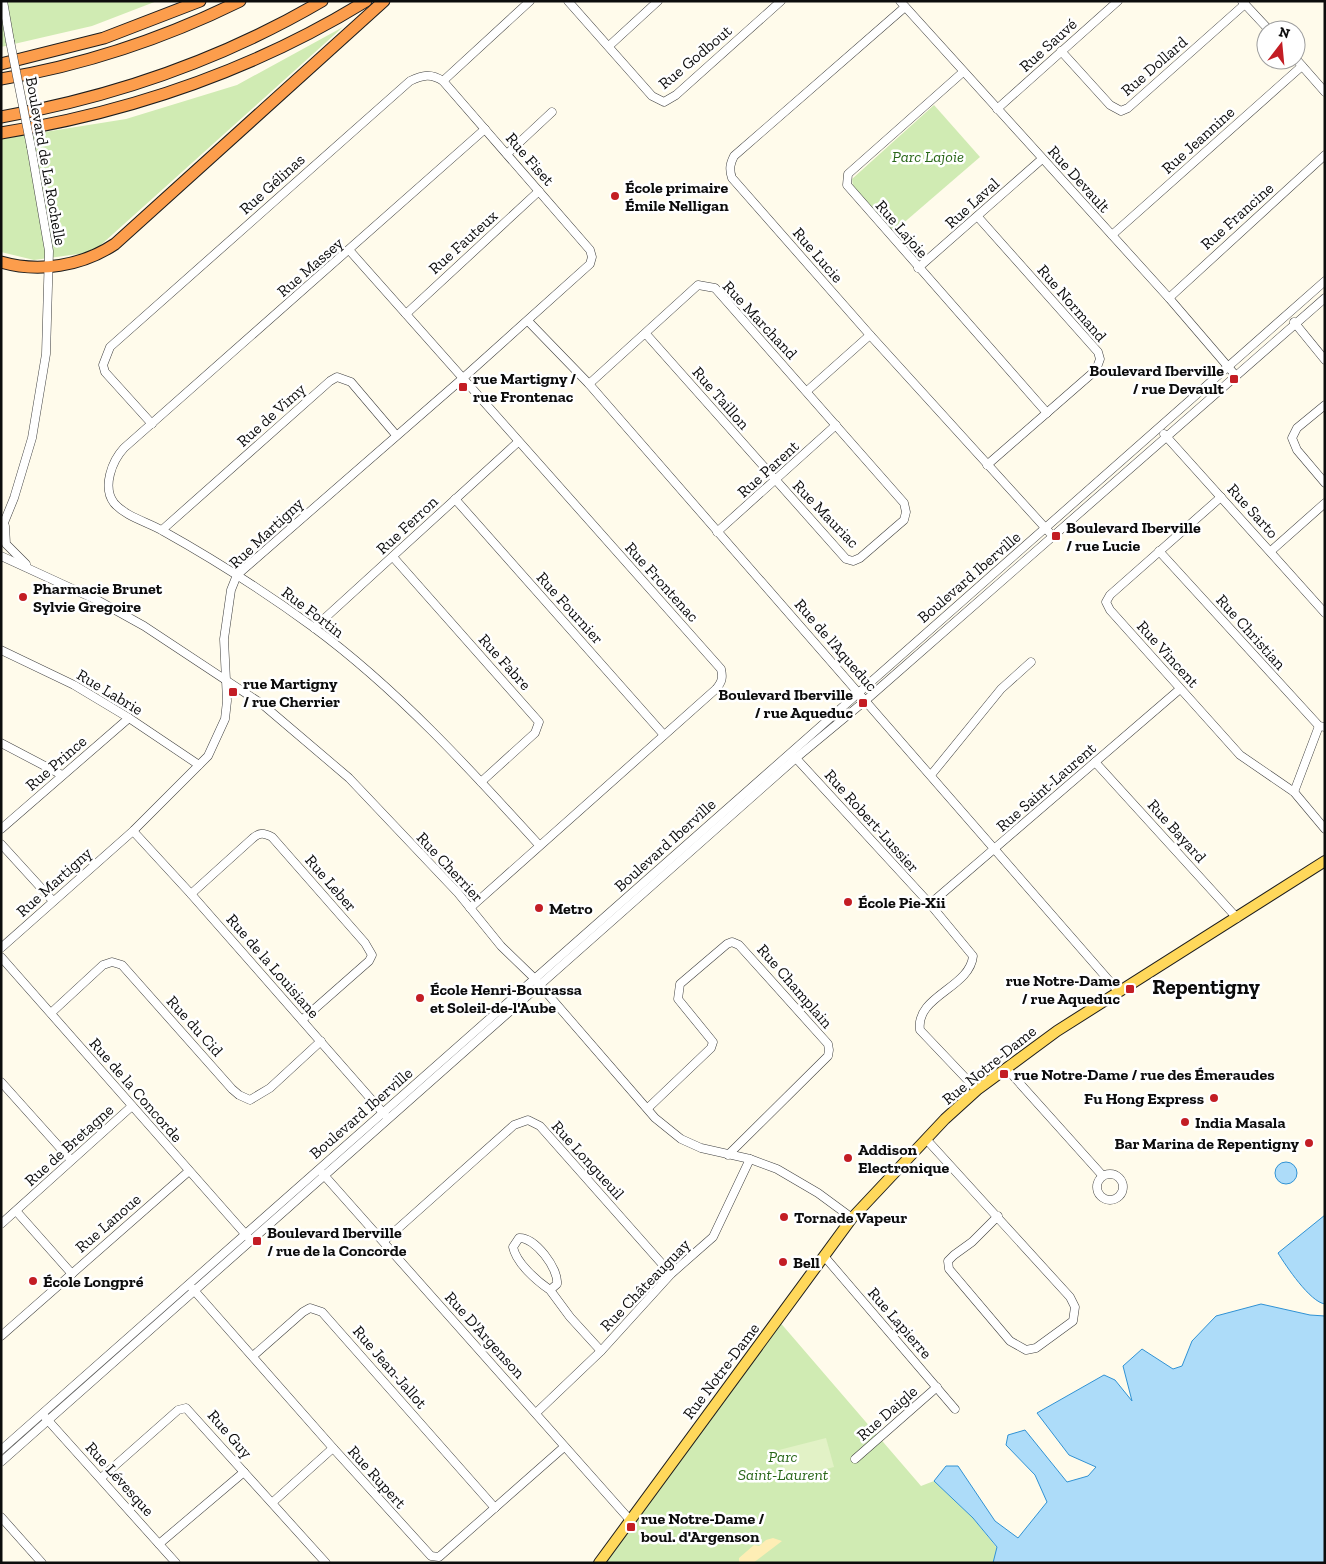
<svg xmlns="http://www.w3.org/2000/svg" width="1326" height="1564" viewBox="0 0 1326 1564" font-family="'Zilla Slab',serif">
  <rect width="100%" height="100%" fill="#fffbeb"/>
  <g fill="#d0ebb3">
    <path d="M1,1h156l-65,25 -91,21z"/>
    <path d="M343,27l-250,225 -59,8 -33,-8v-113l125,-20 111,-34z"/>
    <path d="M934,105l46,52 -87,75 -40,-45 -1,-8z"/>
    <path d="M778,1320l143,166 13,-5 39,37 24,30 -4,15h-394z"/>
  </g>
  <path fill="#feeeb5" d="M773,1538l9,3 -29,22h-14v-5l15,-13 5,1 7,-6z"/>
  <path fill="#e2f2c6" d="M826,1438l8,29 -48,12 -7,-29z"/>
  <g fill="#addcf9" stroke="#3092d4">
    <circle cx="1286" cy="1173" r="11"/>
    <path d="M1325,1215v89c-15,-2 -39,-38 -47,-51z"/>
    <path d="M1261,1304l49,11 15,1v247h-332l4,-16 -24,-29 -39,-37 12,-15h12l37,55 23,17 29,-36 -12,-27 -29,-30 2,-10 17,-5 42,52 21,-6 8,-9 -27,-12 -32,-42 67,-38 11,5 17,21 -9,-35 19,-17 31,20 9,-3 10,-25 24,-25z"/>
  </g>
  <g fill="none" stroke-linecap="round" stroke-linejoin="round">
    <g stroke="#3f3f3f" stroke-width="9">
      <g id="minor">
        <path d="M3,1l7,40"/>
        <path d="M568,1l84,95 12,6 12,-7 105,-94"/>
        <path d="M900,1l269,297 67,78"/>
        <path d="M1242,1l27,29"/>
        <path d="M905,7l-171,149c-4,8 -5,13 -2,22l138,157 179,197"/>
        <path d="M609,46l49,-45"/>
        <path d="M1061,51l49,54 11,6 7,-3 117,-104"/>
        <path d="M1296,59l29,33"/>
        <path d="M963,72l-115,102 -1,11 200,228"/>
        <path d="M443,81l87,-80"/>
        <path d="M997,109l121,-108"/>
        <path d="M485,129l-361,319c-12,13 -22,39 -10,55 12,14 34,19 49,28 52,29 102,61 150,96 84,62 156,141 226,218"/>
        <path d="M507,154l45,-42"/>
        <path d="M978,217l120,135 2,7 -4,11 -109,95"/>
        <path d="M1112,235l190,-169"/>
        <path d="M350,251l371,418c2,9 1,13 -5,20l-246,219"/>
        <path d="M918,268l124,-109"/>
        <path d="M1169,298l156,-143"/>
        <path d="M406,314l133,-123"/>
        <path d="M528,321l61,63 530,608"/>
        <path d="M1294,322l31,38"/>
        <path d="M589,384l109,-99 17,3 189,215 2,9 -2,8 -44,38 -7,3 -7,-2 -200,-225"/>
        <path d="M807,391l63,-56"/>
        <path d="M1325,405l-28,23 -5,10 5,12 28,33"/>
        <path d="M1164,434l161,179"/>
        <path d="M1221,497l-111,98 -4,7 4,8 130,145 54,37 31,37"/>
        <path d="M455,499l209,236"/>
        <path d="M5,526l1,18 20,20"/>
        <path d="M1,530l13,-32 18,-60 14,-84 3,-103 -18,-104"/>
        <path d="M162,530l168,-149 7,-4 14,5 45,53"/>
        <path d="M717,532l119,-107"/>
        <path d="M1159,551l160,175 6,1"/>
        <path d="M1271,551l54,-48"/>
        <path d="M1,556l98,45 45,25 118,78 87,74 109,115 43,53 31,30 123,142 26,21 20,9 49,11 27,10 41,24 34,25"/>
        <path d="M393,557l146,165 -4,11 -54,49"/>
        <path d="M314,628l204,-186"/>
        <path d="M1,650l73,35 55,33 70,47"/>
        <path d="M1,743l61,32"/>
        <path d="M793,755l137,149 43,52c-3,32 -58,40 -53,74l57,60"/>
        <path d="M1095,762l142,156"/>
        <path d="M931,775l70,-86 30,-27"/>
        <path d="M1294,792l25,-66"/>
        <path d="M1,829l128,-111"/>
        <path d="M133,831l58,63 194,221"/>
        <path d="M1,844l52,57"/>
        <path d="M191,894l62,-56c7,-6 11,-5 19,-1l93,106 7,12 -3,6 -67,59"/>
        <path d="M930,904l250,-215"/>
        <path d="M1,948l132,-117 75,-75 17,-37 2,-18 -3,-62 7,-49 6,-15 225,-196 128,-115 2,-7 -2,-7 -147,-169c-12,-8 -20,-6 -33,0l-300,266 -7,18 2,7 47,52"/>
        <path d="M1,957l246,279"/>
        <path d="M51,1013l52,-48 9,-3 10,3 110,124 7,6 11,5 20,-12 51,-47"/>
        <path d="M1006,1068l96,107"/>
        <path d="M1,1082l70,78"/>
        <path d="M648,1108l63,-60 2,-6 -35,-43 2,-15 47,-40 5,-2 7,3 89,99 1,6 -1,6 -100,99"/>
        <path d="M926,1139l144,158 5,10 -2,14 -37,27 -10,2 -16,-9 -61,-72 -1,-8 6,-6 18,-13 26,-26"/>
        <circle cx="1110" cy="1187" r="13"/>
        <path d="M323,1174l307,346"/>
        <path d="M17,1212l55,62"/>
        <path d="M1,1224l131,-118"/>
        <path d="M384,1241l130,-116 14,-5 12,6 131,148"/>
        <path d="M824,1256l131,153"/>
        <path d="M192,1288l141,160 98,108 8,1 125,-110"/>
        <path d="M550,1290c-13,-9 -34,-27 -37,-43l6,-9c16,-1 40,31 38,46l-7,6 20,27 31,34"/>
        <path d="M1,1336l188,-165"/>
        <path d="M253,1356l50,-44 7,-4 12,4 173,196"/>
        <path d="M536,1413l65,-62 70,-77 42,-37 37,-78"/>
        <path d="M45,1417l131,146"/>
        <path d="M1,1450l1324,-1169"/>
        <path d="M855,1459l82,-72"/>
        <path d="M1,1462l795,-704 70,-58 459,-402"/>
        <path d="M101,1478l77,-68 8,-2 140,155"/>
        <path d="M273,1502l60,-54"/>
        <path d="M1,1517l41,46"/>
        <path d="M159,1544l85,-72"/>
      </g>
    </g>
    <g stroke="#1d1d1d" stroke-width="12">
      <path id="major" d="M599,1563l253,-345 93,-99 32,-29 80,-59 268,-170"/>
    </g>
    <g stroke="#1d1d1d" stroke-width="13">
      <g id="highway">
        <path d="M1,64l103,-26 96,-37"/>
        <path d="M1,79c83,-14 164,-41 239,-78"/>
        <path d="M1,117c112,-20 222,-58 321,-116"/>
        <path d="M1,133c130,-21 253,-63 365,-132"/>
        <path d="M1,262c38,11 81,4 114,-18l269,-243"/>
      </g>
    </g>
    <use href="#minor" stroke="#fff" stroke-width="8"/>
    <use href="#major" stroke="#ffd85b" stroke-width="10"/>
    <use href="#highway" stroke="#fc9d4c" stroke-width="11"/>
    <g stroke="#3f3f3f" stroke-width="9" stroke-linecap="butt">
      <path id="minor-bridge" d="M10,41l21,106"/>
    </g>
    <use href="#minor-bridge" stroke="#fff" stroke-width="8"/>
  </g>
  <g fill="#c31d24" stroke="#fff" stroke-width="2">
    <circle cx="615" cy="196" r="5"/>
    <rect x="1229" y="374" width="10" height="10" rx="2.5"/>
    <rect x="458" y="382" width="10" height="10" rx="2.5"/>
    <rect x="1051" y="531" width="10" height="10" rx="2.5"/>
    <circle cx="23" cy="597" r="5"/>
    <rect x="228" y="687" width="10" height="10" rx="2.5"/>
    <rect x="858" y="698" width="10" height="10" rx="2.5"/>
    <circle cx="848" cy="902" r="5"/>
    <circle cx="539" cy="908" r="5"/>
    <rect x="1125" y="984" width="10" height="10" rx="2.5"/>
    <circle cx="420" cy="998" r="5"/>
    <rect x="999" y="1069" width="10" height="10" rx="2.5"/>
    <circle cx="1214" cy="1098" r="5"/>
    <circle cx="1185" cy="1122" r="5"/>
    <circle cx="1309" cy="1143" r="5"/>
    <circle cx="848" cy="1158" r="5"/>
    <circle cx="784" cy="1217" r="5"/>
    <rect x="252" y="1236" width="10" height="10" rx="2.5"/>
    <circle cx="783" cy="1262" r="5"/>
    <circle cx="33" cy="1281" r="5"/>
    <rect x="626" y="1522" width="10" height="10" rx="2.5"/>
  </g>
  <g text-anchor="middle" dominant-baseline="central" stroke-width="5" stroke-linejoin="round" paint-order="stroke">
    <g font-size="16" fill="#0c0c0c" stroke="#fff">
      <text transform="translate(1048 45) rotate(-42)">Rue Sauvé</text>
      <text transform="translate(695 57) rotate(-40)">Rue Godbout</text>
      <text transform="translate(1154 66) rotate(-41)">Rue Dollard</text>
      <text transform="translate(1198 140) rotate(-42)">Rue Jeannine</text>
      <text transform="translate(530 159) rotate(49)">Rue Fiset</text>
      <text transform="translate(46 161) rotate(80)">Boulevard de La Rochelle</text>
      <text transform="translate(1079 179) rotate(48)">Rue Devault</text>
      <text transform="translate(272 184) rotate(-42)">Rue Gélinas</text>
      <text transform="translate(972 203) rotate(-42)">Rue Laval</text>
      <text transform="translate(1237 216) rotate(-42)">Rue Francine</text>
      <text transform="translate(902 229) rotate(49)">Rue Lajoie</text>
      <text transform="translate(463 242) rotate(-42)">Rue Fauteux</text>
      <text transform="translate(818 255) rotate(49)">Rue Lucie</text>
      <text transform="translate(310 267) rotate(-41)">Rue Massey</text>
      <text transform="translate(1072 303) rotate(49)">Rue Normand</text>
      <text transform="translate(760 320) rotate(47)">Rue Marchand</text>
      <text transform="translate(721 398) rotate(49)">Rue Taillon</text>
      <text transform="translate(271 415) rotate(-42)">Rue de Vimy</text>
      <text transform="translate(768 469) rotate(-42)">Rue Parent</text>
      <text transform="translate(1253 511) rotate(48)">Rue Sarto</text>
      <text transform="translate(826 514) rotate(46)">Rue Mauriac</text>
      <text transform="translate(407 525) rotate(-43)">Rue Ferron</text>
      <text transform="translate(266 533) rotate(-43)">Rue Martigny</text>
      <text transform="translate(969 577) rotate(-41)">Boulevard Iberville</text>
      <text transform="translate(662 582) rotate(48)">Rue Frontenac</text>
      <text transform="translate(570 608) rotate(48)">Rue Fournier</text>
      <text transform="translate(313 612) rotate(37)">Rue Fortin</text>
      <text transform="translate(1251 632) rotate(48)">Rue Christian</text>
      <text transform="translate(836 645) rotate(49)">Rue de l'Aqueduc</text>
      <text transform="translate(1168 654) rotate(48)">Rue Vincent</text>
      <text transform="translate(505 662) rotate(48)">Rue Fabre</text>
      <text transform="translate(110 692) rotate(31)">Rue Labrie</text>
      <text transform="translate(56 763) rotate(-41)">Rue Prince</text>
      <text transform="translate(1046 787) rotate(-41)">Rue Saint-Laurent</text>
      <text transform="translate(872 821) rotate(48)">Rue Robert-Lussier</text>
      <text transform="translate(1177 831) rotate(48)">Rue Bayard</text>
      <text transform="translate(665 845) rotate(-42)">Boulevard Iberville</text>
      <text transform="translate(450 867) rotate(47)">Rue Cherrier</text>
      <text transform="translate(54 882) rotate(-42)">Rue Martigny</text>
      <text transform="translate(331 883) rotate(49)">Rue Leber</text>
      <text transform="translate(273 966) rotate(49)">Rue de la Louisiane</text>
      <text transform="translate(795 986) rotate(49)">Rue Champlain</text>
      <text transform="translate(195 1026) rotate(48)">Rue du Cid</text>
      <text transform="translate(989 1065) rotate(-39)">Rue Notre-Dame</text>
      <text transform="translate(136 1090) rotate(49)">Rue de la Concorde</text>
      <text transform="translate(361 1113) rotate(-41)">Boulevard Iberville</text>
      <text transform="translate(69 1145) rotate(-42)">Rue de Bretagne</text>
      <text transform="translate(588 1160) rotate(48)">Rue Longueuil</text>
      <text transform="translate(108 1223) rotate(-41)">Rue Lanoue</text>
      <text transform="translate(645 1285) rotate(-46)">Rue Châteauguay</text>
      <text transform="translate(900 1323) rotate(49)">Rue Lapierre</text>
      <text transform="translate(485 1335) rotate(48)">Rue D'Argenson</text>
      <text transform="translate(390 1367) rotate(49)">Rue Jean-Jallot</text>
      <text transform="translate(721 1371) rotate(-53)">Rue Notre-Dame</text>
      <text transform="translate(887 1413) rotate(-41)">Rue Daigle</text>
      <text transform="translate(230 1434) rotate(49)">Rue Guy</text>
      <text transform="translate(377 1477) rotate(48)">Rue Rupert</text>
      <text transform="translate(120 1479) rotate(48)">Rue Lévesque</text>
    </g>
    <g font-size="16" font-style="italic" fill="#296719" stroke="#fff">
      <text x="928" y="156">Parc Lajoie</text>
      <text x="783" y="1456">Parc<tspan x="783" dy="18">Saint-Laurent</tspan></text>
    </g>
    <g font-size="16" font-weight="bold" fill="#0c0c0c" stroke="#fff" text-anchor="start">
      <text x="625" y="187">École primaire<tspan x="625" dy="18">Émile Nelligan</tspan></text>
      <text x="1224" y="370" text-anchor="end">Boulevard Iberville<tspan x="1224" dy="18">/ rue Devault</tspan></text>
      <text x="473" y="378">rue Martigny /<tspan x="473" dy="18">rue Frontenac</tspan></text>
      <text x="1066" y="527">Boulevard Iberville<tspan x="1066" dy="18">/ rue Lucie</tspan></text>
      <text x="33" y="588">Pharmacie Brunet<tspan x="33" dy="18">Sylvie Gregoire</tspan></text>
      <text x="243" y="683">rue Martigny<tspan x="243" dy="18">/ rue Cherrier</tspan></text>
      <text x="853" y="694" text-anchor="end">Boulevard Iberville<tspan x="853" dy="18">/ rue Aqueduc</tspan></text>
      <text x="858" y="902">École Pie-Xii</text>
      <text x="549" y="908">Metro</text>
      <text x="1120" y="980" text-anchor="end">rue Notre-Dame<tspan x="1120" dy="18">/ rue Aqueduc</tspan></text>
      <text x="430" y="989">École Henri-Bourassa<tspan x="430" dy="18">et Soleil-de-l'Aube</tspan></text>
      <text x="1014" y="1074">rue Notre-Dame / rue des Émeraudes</text>
      <text x="1204" y="1098" text-anchor="end">Fu Hong Express</text>
      <text x="1195" y="1122">India Masala</text>
      <text x="1299" y="1143" text-anchor="end">Bar Marina de Repentigny</text>
      <text x="858" y="1149">Addison<tspan x="858" dy="18">Electronique</tspan></text>
      <text x="794" y="1217">Tornade Vapeur</text>
      <text x="267" y="1232">Boulevard Iberville<tspan x="267" dy="18">/ rue de la Concorde</tspan></text>
      <text x="793" y="1262">Bell</text>
      <text x="43" y="1281">École Longpré</text>
      <text x="641" y="1518">rue Notre-Dame /<tspan x="641" dy="18">boul. d'Argenson</tspan></text>
    </g>
    <g font-size="21" font-weight="bold" fill="#0c0c0c" stroke="#fff">
      <text x="1206" y="986">Repentigny</text>
    </g>
  </g>
  <rect width="1326" height="1564" fill="none" stroke="#0c0c0c" stroke-width="5"/>
  <g transform="translate(1281 45) rotate(16)"><circle r="24" fill="#ffffff" stroke="#9e9e9e"/>
  <path d="M0-4L9 19L0 12L-9 19Z" fill="#c31d24"/>
  <text y="-8" font-size="14" font-weight="bold" text-anchor="middle" fill="#0c0c0c">N</text>
  </g>
</svg>
